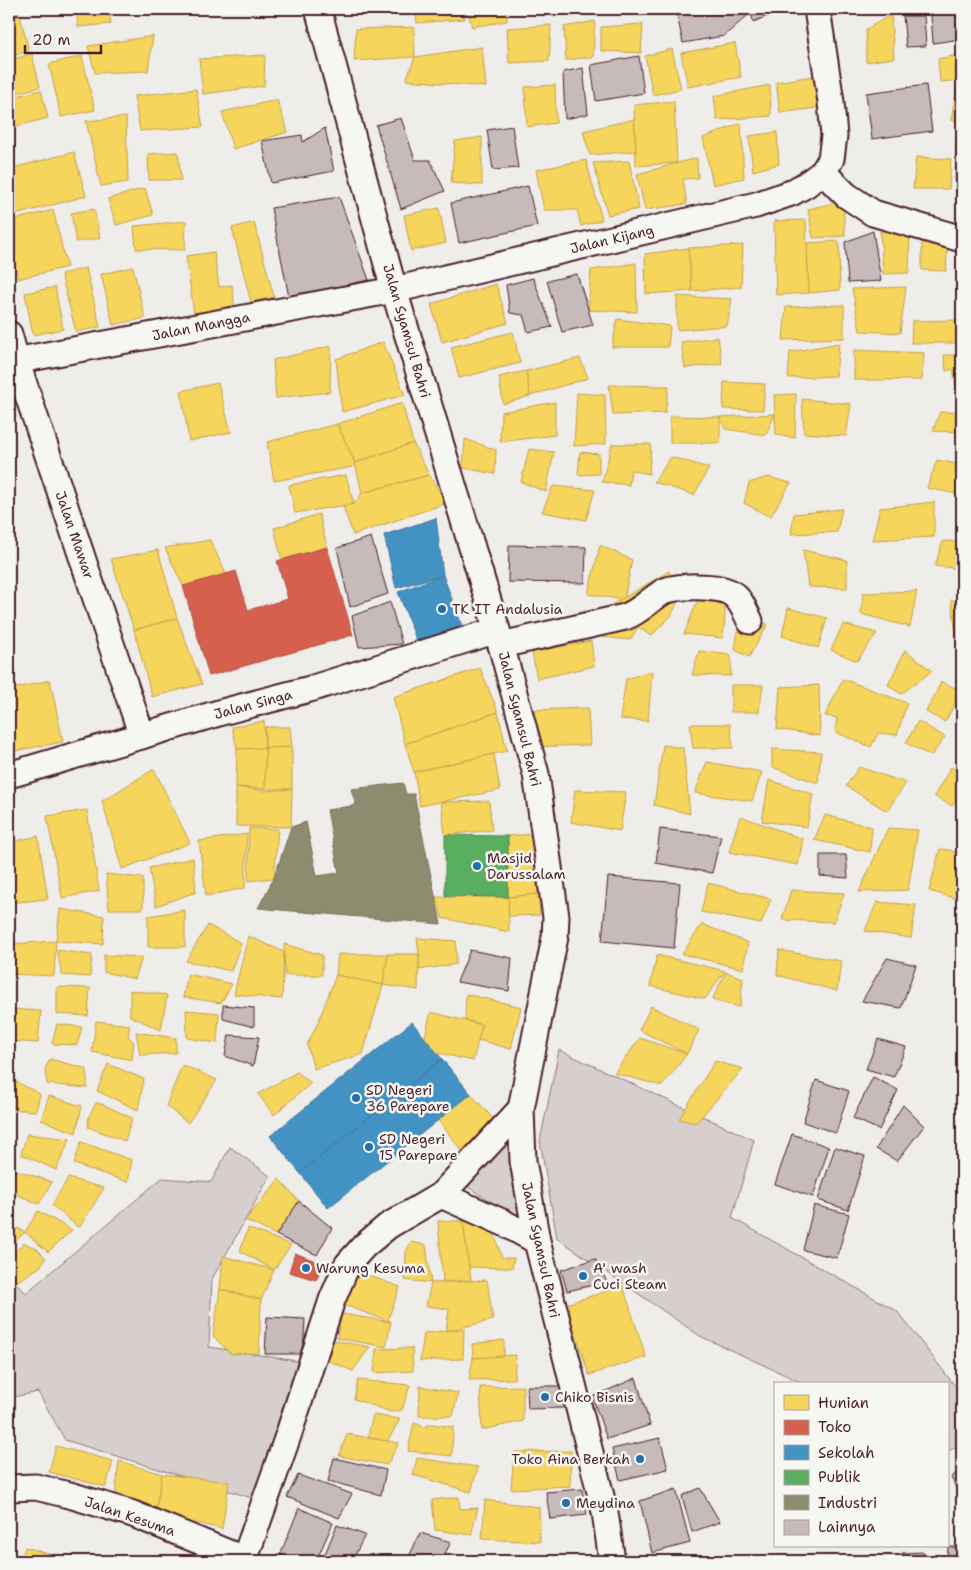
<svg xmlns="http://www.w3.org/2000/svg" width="971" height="1570" viewBox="0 0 971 1570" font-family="'Shantell Sans',sans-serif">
  <rect width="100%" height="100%" fill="#efedea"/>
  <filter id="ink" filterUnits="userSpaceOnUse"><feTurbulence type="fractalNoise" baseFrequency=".02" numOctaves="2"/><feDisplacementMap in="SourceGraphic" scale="10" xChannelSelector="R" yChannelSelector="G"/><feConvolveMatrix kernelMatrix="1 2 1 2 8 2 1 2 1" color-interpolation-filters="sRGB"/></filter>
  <g filter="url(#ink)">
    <g fill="#d7cfce" stroke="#90777c">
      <path d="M559,1050l195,90 -22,78 165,93 65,84v48l-15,9v-68h-142l-105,-48 -143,-98 -17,-97z"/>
      <path d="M514,1129l13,96 -62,-40z"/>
      <path d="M230,1147l40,29 -58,103 -3,68 94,15 -48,137 -190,-59 -27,-48 -29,6v-122l17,17 136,-115 49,4z"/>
    </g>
    <g fill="#f6d55c" stroke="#c29e4d">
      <path d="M9,9h9l1,4 -10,2z"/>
      <path d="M76,9h33l2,15 -33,3z"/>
      <path d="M415,9h47l3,10 -48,4z"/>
      <path d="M467,9h40v12l-35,6z"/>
      <path d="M569,9h30l1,1 -28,7z"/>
      <path d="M666,9h22l-21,3z"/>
      <path d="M891,15l3,43 -28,4v-33z"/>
      <path d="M20,16l9,35 -20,6v-38z"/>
      <path d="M595,21l-2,36 -27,3 -2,-33z"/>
      <path d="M643,24l-2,29 -40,-2v-24z"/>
      <path d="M551,25l-2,36 -40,2 -2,-35z"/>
      <path d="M414,27l1,30 -61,4 2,-32z"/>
      <path d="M153,36l-5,35 -53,2 -7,-27z"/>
      <path d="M735,43l6,34 -53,10 -7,-34z"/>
      <path d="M482,47l4,40 -80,-7 9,-23z"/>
      <path d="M672,49l9,40 -28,6 -8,-39z"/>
      <path d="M32,54l8,33 -31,8v-35z"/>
      <path d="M962,54v26l-22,2 -2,-23z"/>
      <path d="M265,55l-1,31 -61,8 -4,-35z"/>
      <path d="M82,56l13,54 -34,7 -12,-53z"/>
      <path d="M819,75l4,32 -43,6 -4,-31z"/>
      <path d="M958,82l4,1v38l-11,-1z"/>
      <path d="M555,85l1,38 -29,4 -2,-40z"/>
      <path d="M770,85l1,31 -54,4 -3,-24z"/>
      <path d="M196,89l7,38 -63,4 -6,-35z"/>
      <path d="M41,90l7,28 -39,10v-30z"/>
      <path d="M277,100l11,32 -55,17 -11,-37z"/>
      <path d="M674,101l3,62 -41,3 -2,-61z"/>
      <path d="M126,117l2,65 -27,4 -15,-65z"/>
      <path d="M634,119l2,32 -46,4 -7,-24z"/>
      <path d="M741,123l3,55 -31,7 -10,-47z"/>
      <path d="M777,132l2,32 -26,7 -4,-35z"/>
      <path d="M482,137v48l-31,-2 4,-42z"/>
      <path d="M962,140v42h-7l1,-41z"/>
      <path d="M74,152l12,44 -75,20 -2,-10v-37z"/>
      <path d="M178,152l3,28h-32l-1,-26z"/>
      <path d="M916,157l35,2 -2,30h-36z"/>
      <path d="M697,158l1,20 -15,1 4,25 -42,6 -8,-36z"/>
      <path d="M586,160l16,60 -21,6 -4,-16h-33l-8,-40z"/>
      <path d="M629,161l10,48 -31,6 -15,-52z"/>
      <path d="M145,188l8,27 -37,10 -8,-26z"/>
      <path d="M843,201l2,35 -32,2 -5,-29z"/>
      <path d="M439,208l7,35 -35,8 -7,-36z"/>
      <path d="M94,209l6,29 -24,4 -5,-29z"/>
      <path d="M53,210l14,57 -49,12 -9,-37v-21z"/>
      <path d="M806,220l3,73 -33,2 -2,-74z"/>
      <path d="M186,221l-1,29 -49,-1 -2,-23z"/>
      <path d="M254,222l20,75 -23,5 -19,-74z"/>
      <path d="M880,231l30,4 -1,38 -26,1z"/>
      <path d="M922,237l26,3 -2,31 -24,-1z"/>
      <path d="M839,241l1,49 -31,3 -2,-50z"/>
      <path d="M743,245l-2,42 -49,4 -4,-43z"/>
      <path d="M688,248l4,43 -46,3 -1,-40z"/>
      <path d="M214,252l5,35 13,-2 3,24 -41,5 -8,-58z"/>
      <path d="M636,263l1,49 -49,-2 3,-40z"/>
      <path d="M133,267l12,51 -32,7 -12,-51z"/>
      <path d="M86,268l14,59 -24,5 -15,-58z"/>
      <path d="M496,284l12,39 -66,19 -11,-38z"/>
      <path d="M55,287l8,42 -30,6 -8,-42z"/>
      <path d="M906,287l-6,46 -40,-2 -8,-42z"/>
      <path d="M677,296l55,3 -5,27 -50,4z"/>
      <path d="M844,305v33l-61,2 3,-33z"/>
      <path d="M617,319l53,7 -2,21h-56z"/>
      <path d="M962,320v23h-51l1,-22z"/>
      <path d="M513,332l7,31 -61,15 -8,-31z"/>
      <path d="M718,337l4,27 -37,4 -4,-26z"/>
      <path d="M383,342l22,53 -63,17 -6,-53z"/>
      <path d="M839,343l-3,33 -48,2 2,-26z"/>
      <path d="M331,346l-1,46 -54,6 -3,-38z"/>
      <path d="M854,350l70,3 -2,27h-68z"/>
      <path d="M944,355h18v38h-5l-4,-24 -7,2z"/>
      <path d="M580,358l8,20 -58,18 -4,-25z"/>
      <path d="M526,371l4,25 -27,8 -4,-27z"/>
      <path d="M724,382l41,2 -2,26 -40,-1z"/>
      <path d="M218,383l13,49 -42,9 -8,-50z"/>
      <path d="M609,385l60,1 -4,27 -52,2z"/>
      <path d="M577,393l28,2 1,49 -32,2z"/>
      <path d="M796,394l-1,44 -19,-3 -2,-40z"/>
      <path d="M802,399l49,5 -5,32 -42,-3z"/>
      <path d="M555,402v33l-55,7 1,-30z"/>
      <path d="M402,403l11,40 -58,20 -18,-39z"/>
      <path d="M940,412h22v20l-29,-1z"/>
      <path d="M775,414l-9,21 -41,-6 -5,-12z"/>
      <path d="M670,416l50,1v26h-50z"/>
      <path d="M337,424l18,39 -2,4 -79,14 -7,-39z"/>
      <path d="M465,439l31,11 -1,24 -32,-6z"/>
      <path d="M413,443l16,32 -67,18 -7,-30z"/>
      <path d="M612,444h39l-2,30 -18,-4 -2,15 -27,-3z"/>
      <path d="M529,449l25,3 -8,40 -25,-10z"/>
      <path d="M580,452l19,2v20l-21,1z"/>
      <path d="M671,457l38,11 -15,27 -40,-13z"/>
      <path d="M937,460l25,5v30l-35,-7z"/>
      <path d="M346,475l8,29 -59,9 -6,-28z"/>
      <path d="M429,475l18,28 -94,32 -10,-29 11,-2 8,-11z"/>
      <path d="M768,477l23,6 -21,34 -26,-14 5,-20z"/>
      <path d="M553,486l42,4 -9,30 -44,-8z"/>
      <path d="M934,502v35l-62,3 8,-32z"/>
      <path d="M842,509l-5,23 -46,2 3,-20z"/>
      <path d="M319,514l8,33 -45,13 -8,-32z"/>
      <path d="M210,540l16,34 -42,14 -19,-40z"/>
      <path d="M943,541l19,1v27l-27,-3z"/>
      <path d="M600,545l32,15 -8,40 -36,-6z"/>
      <path d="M158,550l19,68 -43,12 -23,-71z"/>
      <path d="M803,550l44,10v28l-39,-1z"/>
      <path d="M669,571l8,32 -6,13 -20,20 -13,-9 -8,13 -28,-3 6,-30z"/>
      <path d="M917,591l-7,36 -49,-13 2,-21z"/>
      <path d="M699,597h24l2,18 -2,23 -39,-4z"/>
      <path d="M951,600l11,1v37h-5z"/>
      <path d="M788,608l39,10 -9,30 -36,-12z"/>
      <path d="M177,618l25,66 -50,13 -18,-67z"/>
      <path d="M739,621l29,3 -19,33 -14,-7z"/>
      <path d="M843,624l34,9 -20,28 -26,-11z"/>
      <path d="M591,641l3,25 -57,13 -5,-27z"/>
      <path d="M905,650l27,21 -31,23 -13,-9z"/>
      <path d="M699,651l32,4v21l-39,-1z"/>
      <path d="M480,668l18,44 -93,32 -12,-47z"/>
      <path d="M652,671l-4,50 -28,-2 6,-40z"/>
      <path d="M843,679l64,24 -10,32 -19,-2 -7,14 -36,-15 2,-14 -12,-2z"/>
      <path d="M50,680l13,62 -54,10v-62z"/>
      <path d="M941,682l21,9 -17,31 -19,-10z"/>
      <path d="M731,685h32l-4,27h-28z"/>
      <path d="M819,685l1,51 -43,-7 3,-42z"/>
      <path d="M588,708l2,37 -61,2 3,-37z"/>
      <path d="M498,712l9,39 -93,21 -9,-28z"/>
      <path d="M264,721l1,27 -28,1 -5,-22z"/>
      <path d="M918,721l27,16 -14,19 -25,-13z"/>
      <path d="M690,724h40l3,24h-40z"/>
      <path d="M265,727h25l2,20 -27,1z"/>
      <path d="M663,745l20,3 7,66 -36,-9z"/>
      <path d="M292,747v42h-27v-41z"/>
      <path d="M265,748v41l-29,-2 1,-38z"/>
      <path d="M772,749l49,3 -3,31 -46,-16z"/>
      <path d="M494,754l6,36 -80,16 -6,-34z"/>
      <path d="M707,762l55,10 -10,29 -57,-8z"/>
      <path d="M859,767l47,16 -19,28 -41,-25z"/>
      <path d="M951,767l11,6v19l-10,14 -18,-10z"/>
      <path d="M154,769l36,74 -68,26 -20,-68z"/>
      <path d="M769,780l44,14 -6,33 -45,-6z"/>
      <path d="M236,787l29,4 27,-2 -1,38 -55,-1z"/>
      <path d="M575,790l51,2 -6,39 -49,-9z"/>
      <path d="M489,801l3,29 -47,5 -4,-33z"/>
      <path d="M87,810l12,81 -37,7 -15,-82z"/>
      <path d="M825,815l47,12 -2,25 -56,-12z"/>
      <path d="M740,816l63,23 -5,26 -69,-13z"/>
      <path d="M9,820l7,21 22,-5 10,63 -39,4z"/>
      <path d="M249,828l29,1 -4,49 -26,3z"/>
      <path d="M888,828l30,2 -10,60 -49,2z"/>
      <path d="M247,834l-2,54 -39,8 -7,-55z"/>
      <path d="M532,834l6,60 -30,3v-61z"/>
      <path d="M940,849l10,1 12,6v44l-33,-9z"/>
      <path d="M193,858l3,34 -40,14 -7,-38z"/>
      <path d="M106,874l37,4v31h-34z"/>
      <path d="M708,883l63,16 -10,25 -60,-12z"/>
      <path d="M791,890l53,3 -10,29 -52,-2z"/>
      <path d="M538,894l2,21 -32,1v-19z"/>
      <path d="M436,897h72l1,35 -67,-14z"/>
      <path d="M877,902l39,3 -5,33 -46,-7z"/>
      <path d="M60,909l44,7 -1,28 -47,-3z"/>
      <path d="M185,910v37h-37v-31z"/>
      <path d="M702,924l46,19 -5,26 -61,-15z"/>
      <path d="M208,925l33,18 -10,28 -45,-10z"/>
      <path d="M248,936l36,16 -2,47 -48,-5z"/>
      <path d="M417,938l39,3v23l-37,6v-16z"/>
      <path d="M56,941l-2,35 -45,-2v-30z"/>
      <path d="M284,944l38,11v20h-37z"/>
      <path d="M57,950l35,5 -2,22 -28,-2z"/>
      <path d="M779,950l62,11 -4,30 -60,-16z"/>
      <path d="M338,954h50l-5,31 -47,-10z"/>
      <path d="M388,954h31l-1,36 -35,-5z"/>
      <path d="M104,955l38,2 -7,22 -31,-7z"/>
      <path d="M657,955l68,16 -20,28 -55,-13z"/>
      <path d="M726,972l17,6 -3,29 -28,-7z"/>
      <path d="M188,974l44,10 -11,19 -38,-6z"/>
      <path d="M336,975l47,10 -20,69 -49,15 -7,-24 12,-25z"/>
      <path d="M57,987l33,1 -2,28 -31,-2z"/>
      <path d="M130,990l37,5 -6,35 -31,-14z"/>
      <path d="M466,994l55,13 -10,42 -33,-9 4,-15 -17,-5z"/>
      <path d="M651,1006l48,24 -12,24 -48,-24z"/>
      <path d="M11,1009l30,2 -3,32 -29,-2z"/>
      <path d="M186,1010l33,3 -2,30 -30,-5z"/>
      <path d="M431,1012l51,13 -9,36 -51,-12z"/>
      <path d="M96,1021l34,4 -2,11 6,6 -2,18 -40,-8z"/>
      <path d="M57,1024l25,3 -5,18 -25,-1z"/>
      <path d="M136,1032l40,6v15l-36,2z"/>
      <path d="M640,1038l47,16 -25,32 -48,-13z"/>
      <path d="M50,1059l37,10v19l-40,-4 -2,-15z"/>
      <path d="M715,1061l28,8 -47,54 -17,-4z"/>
      <path d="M108,1064l36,15 -6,31 -41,-19z"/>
      <path d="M182,1065l35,15 -29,43 -22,-17z"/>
      <path d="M297,1072l14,11 -37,32 -16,-21z"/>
      <path d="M11,1079l29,15 -4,17 -27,-2v-26z"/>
      <path d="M471,1094l27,30 -33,31 -27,-35z"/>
      <path d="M49,1096l33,10 -6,27 -35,-13z"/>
      <path d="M96,1103l6,1 30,14 -7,23 -37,-14 1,-11z"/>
      <path d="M27,1134l43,5 -14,31 -35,-16z"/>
      <path d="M81,1142l51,18 -4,22 -54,-18z"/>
      <path d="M13,1169l39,13 -13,22 -30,-13v-13z"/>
      <path d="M68,1178l36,10 -25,40 -27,-23z"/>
      <path d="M279,1179l20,22 -23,34 -31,-15z"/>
      <path d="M38,1211l34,19 -24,22 -23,-20z"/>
      <path d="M438,1221h25l8,59 -28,2z"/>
      <path d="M463,1221l29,7 10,30h12l-2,10 -43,-1z"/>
      <path d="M9,1224l16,8 -16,16z"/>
      <path d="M248,1228l43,17 -17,25 -34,-19z"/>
      <path d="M411,1242l15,3 5,38 -26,-3 1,-28z"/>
      <path d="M24,1243l12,5 10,10 -6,9 -24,15 -7,-9v-16z"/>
      <path d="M223,1256l51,14 -13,30 -41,-11z"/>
      <path d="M354,1270l46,17 -12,32 3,3 -50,-18z"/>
      <path d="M487,1280l6,40 -47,11 3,-22 -23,-3 5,-23z"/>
      <path d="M623,1286l23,71 -57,18 -23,-71z"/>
      <path d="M220,1289l41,11 -2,53 -28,1 -18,-18z"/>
      <path d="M342,1314l49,8 -5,25 -49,-9z"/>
      <path d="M464,1329l-1,30 -43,2 4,-28z"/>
      <path d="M311,1336l59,11 -17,24 -39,-16z"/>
      <path d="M504,1340v18h-31l-1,-14z"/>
      <path d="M412,1348l1,23 -39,2 2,-24z"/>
      <path d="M516,1355l-2,24 -45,1 4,-22z"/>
      <path d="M358,1380l52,5 -8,25 -11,2 -37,-13z"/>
      <path d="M420,1386l38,7 -5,23h-34z"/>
      <path d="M523,1386v35l-41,9 -2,-43z"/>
      <path d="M373,1415l27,4 -13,23 -19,-6z"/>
      <path d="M414,1423l11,4 6,-3 22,3 -1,29 -44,-5z"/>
      <path d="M347,1434l52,9 -12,22 -48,-9z"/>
      <path d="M56,1446l57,15 -7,26 -57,-15z"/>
      <path d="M571,1451l-1,35 -59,3 3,-37z"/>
      <path d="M417,1458l61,9 -7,25 -58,-17z"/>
      <path d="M119,1461l43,13 -6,36 -41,-10z"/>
      <path d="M162,1474l67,8 -7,47 -25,-6 -21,4 -20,-17z"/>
      <path d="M459,1497l1,12 18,-1 -7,27 -36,-5 -3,-30z"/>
      <path d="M485,1500l54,7 1,35 -58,-3z"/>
      <path d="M25,1547l37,11 -1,3h-41z"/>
    </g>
    <g fill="#d6604d" stroke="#ac4c43">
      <path d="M327,547l26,88 -144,41 -26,-90 53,-15 12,39 40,-11 -11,-38z"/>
      <path d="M295,1253l28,11 -7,16 -27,-8z"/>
    </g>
    <g fill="#4393c3" stroke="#457095">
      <path d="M436,518l7,57 -47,13 -12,-53z"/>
      <path d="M443,575l19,51 -45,16 -19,-50z"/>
      <path d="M412,1022l30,37 -142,114 -30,-37z"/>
      <path d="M442,1059l29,35 -143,114 -28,-35z"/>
    </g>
    <path fill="#5aae61" stroke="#558351" d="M445,835l63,1v61l-63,-1z"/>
    <path fill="#8c8c6e" stroke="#786b5a" d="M403,783l3,11h8l27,130 -183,-16 16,-30 17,-51 15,-5 11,54 22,-3 -12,-63 29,-5 -5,-16z"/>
    <g fill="#c6babb" stroke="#4a1f2b">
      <path d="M714,9h31l2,7 -23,20 -41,7 -6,-28z"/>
      <path d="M751,9h34l-32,13z"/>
      <path d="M854,9h32l-31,3z"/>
      <path d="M962,9v30l-29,4 -2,-28z"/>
      <path d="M903,16h21l2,30 -20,1z"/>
      <path d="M639,56l5,37 -48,8 -5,-36z"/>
      <path d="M583,68l5,46 -23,5 -2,-47z"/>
      <path d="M926,85l6,46 -60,8 -6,-46z"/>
      <path d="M401,118l14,42h15l15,31 -44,18 -25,-84z"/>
      <path d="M512,126l6,42 -25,2 -6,-40z"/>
      <path d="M325,128l9,43 -63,12 -9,-42 40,-6 1,7z"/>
      <path d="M528,186l9,40 -78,17 -8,-40z"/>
      <path d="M339,197l30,83 -80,17 -18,-89z"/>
      <path d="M873,231l8,50 -33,2 -3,-41z"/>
      <path d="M577,274l16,51 -31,7 -15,-51z"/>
      <path d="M533,278l19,49 -24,5 -5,-17 -13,-2 -4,-28z"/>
      <path d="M371,537l17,57 -38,13 -13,-59z"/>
      <path d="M509,545l77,2 -1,36 -77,-1z"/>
      <path d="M390,602l12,42 -43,3 -7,-31z"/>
      <path d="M660,829l61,7 -9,37 -56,-10z"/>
      <path d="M820,855h26l2,23 -28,-2z"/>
      <path d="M608,877l72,6 -6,65 -72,-7z"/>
      <path d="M470,950l42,8 -3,33 -52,-9z"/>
      <path d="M887,958l29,7 -15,43 -39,-7z"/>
      <path d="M223,1005l31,3v19l-31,-8z"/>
      <path d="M229,1035l30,2 -6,29 -28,-10z"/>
      <path d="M878,1039l28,8 -12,30 -28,-8z"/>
      <path d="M873,1077l25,13 -19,40 -26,-12z"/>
      <path d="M816,1080l33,11 -13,42 -33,-11z"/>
      <path d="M903,1105l21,21 -27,35 -21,-12z"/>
      <path d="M792,1134l37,13 -16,50 -38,-13z"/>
      <path d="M835,1147l30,9 -17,54 -30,-10z"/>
      <path d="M299,1201l33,27 -15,27 -41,-20z"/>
      <path d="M814,1205l35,9 -12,44 -34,-8z"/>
      <path d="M595,1259l12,23 -40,9 -6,-21z"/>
      <path d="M267,1317l38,2 -2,35h-38z"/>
      <path d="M636,1378l14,47 -43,14 -15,-42z"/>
      <path d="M527,1386h35l2,22 -36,1z"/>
      <path d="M660,1438l8,31 -48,11 -8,-31z"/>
      <path d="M334,1458l52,12 -5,25 -53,-14z"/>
      <path d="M962,1470v31l-11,-24z"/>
      <path d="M298,1475l54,19 -13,24 -52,-21z"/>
      <path d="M700,1488l20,34 -28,10 -10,-36z"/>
      <path d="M582,1489l5,26 -37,4 -4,-27z"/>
      <path d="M676,1489l14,54 -38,10 -12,-52z"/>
      <path d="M299,1508l34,15 -17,38h-22l-14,-6z"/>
      <path d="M337,1525l28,10 -13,26h-30z"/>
      <path d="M420,1533l31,9 -10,19h-34z"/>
      <path d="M948,1547h14v14h-15z"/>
      <path d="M923,1552l2,9h-23v-8z"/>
      <path d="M473,1555l25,6h-27z"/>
      <path d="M893,1558v3h-25v-2z"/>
    </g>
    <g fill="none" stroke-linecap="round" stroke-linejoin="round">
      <g stroke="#4a1f2b" stroke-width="29">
        <g id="minor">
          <path d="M318,9l76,281 103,340 39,144 20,143 -1,20 -34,172 2,52 14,80 68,271 7,49"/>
          <path d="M823,172l23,23 27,18 89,26"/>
          <path d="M9,334l7,26 126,376"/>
          <path d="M9,362l385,-72 362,-85 35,-12 16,-9 16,-12 8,-13 3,-23 -3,-34 -14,-93"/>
          <path d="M501,645l124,-28c16,-6 24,-17 38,-25 13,-7 56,-7 68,1 10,6 14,18 19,28"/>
          <path d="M9,775l213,-63 88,-23 187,-59"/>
          <path d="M441,1195l63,28 33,18"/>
          <path d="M9,1488l27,-1 37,9 60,18 115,47"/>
          <path d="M244,1561l45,-128 43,-133 15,-35 17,-19 24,-20 53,-31 80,-86"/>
        </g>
      </g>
      <use href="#minor" stroke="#f6f6f2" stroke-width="25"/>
    </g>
  </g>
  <g fill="#1f6fb2" stroke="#f6f6f2" stroke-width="2">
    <circle cx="442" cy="609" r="5"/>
    <circle cx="477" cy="866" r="5"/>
    <circle cx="356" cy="1098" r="5"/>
    <circle cx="369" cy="1147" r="5"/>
    <circle cx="306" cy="1268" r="5"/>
    <circle cx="583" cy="1276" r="5"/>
    <circle cx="545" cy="1397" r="5"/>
    <circle cx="640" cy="1459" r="5"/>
    <circle cx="566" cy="1503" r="5"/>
  </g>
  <g text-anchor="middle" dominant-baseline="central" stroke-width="5" stroke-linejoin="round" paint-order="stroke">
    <g font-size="14" fill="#4a1f2b" stroke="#f6f6f2">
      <text transform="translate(612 239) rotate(-13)">Jalan Kijang</text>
      <text transform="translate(201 326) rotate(-11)">Jalan Mangga</text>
      <text transform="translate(407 331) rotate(74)">Jalan Syamsul Bahri</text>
      <text transform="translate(75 535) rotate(71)">Jalan Mawar</text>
      <text transform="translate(253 704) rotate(-15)">Jalan Singa</text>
      <text transform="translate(520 719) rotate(76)">Jalan Syamsul Bahri</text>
      <text transform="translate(541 1250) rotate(78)">Jalan Syamsul Bahri</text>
      <text transform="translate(130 1516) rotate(19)">Jalan Kesuma</text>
    </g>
    <g font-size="14" fill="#4a1f2b" stroke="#f6f6f2" text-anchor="start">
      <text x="452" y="609">TK IT Andalusia</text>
      <text x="487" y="858">Masjid<tspan x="487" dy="16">Darussalam</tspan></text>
      <text x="366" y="1090">SD Negeri<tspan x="366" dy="16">36 Parepare</tspan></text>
      <text x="379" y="1139">SD Negeri<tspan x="379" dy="16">15 Parepare</tspan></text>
      <text x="316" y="1268">Warung Kesuma</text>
      <text x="593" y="1268">A' wash<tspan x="593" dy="16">Cuci Steam</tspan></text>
      <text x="555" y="1397">Chiko Bisnis</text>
      <text x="630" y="1459" text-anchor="end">Toko Aina Berkah</text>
      <text x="576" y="1503">Meydina</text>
    </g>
  </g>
  <rect width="971" height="1570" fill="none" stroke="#f6f6f2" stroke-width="30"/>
  <rect x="15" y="15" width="941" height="1540" fill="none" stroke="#4a1f2b" stroke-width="2" filter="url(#ink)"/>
  <rect x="774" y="1382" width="175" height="165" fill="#f6f6f2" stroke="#b1a0a2"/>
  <rect x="784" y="1395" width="25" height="15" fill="#f6d55c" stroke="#b1a0a2"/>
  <text x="818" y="1408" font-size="15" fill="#4a1f2b">Hunian</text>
  <rect x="784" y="1420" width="25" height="15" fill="#d6604d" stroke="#b1a0a2"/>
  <text x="818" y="1432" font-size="15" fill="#4a1f2b">Toko</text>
  <rect x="784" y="1445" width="25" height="15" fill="#4393c3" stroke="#b1a0a2"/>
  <text x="818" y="1458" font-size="15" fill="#4a1f2b">Sekolah</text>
  <rect x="784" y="1470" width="25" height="15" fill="#5aae61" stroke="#b1a0a2"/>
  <text x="818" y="1482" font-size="15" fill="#4a1f2b">Publik</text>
  <rect x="784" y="1495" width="25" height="15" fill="#8c8c6e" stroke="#b1a0a2"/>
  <text x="818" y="1508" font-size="15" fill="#4a1f2b">Industri</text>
  <rect x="784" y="1520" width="25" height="15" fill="#c6babb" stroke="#b1a0a2"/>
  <text x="818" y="1532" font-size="15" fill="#4a1f2b">Lainnya</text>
  <path d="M25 45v8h76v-8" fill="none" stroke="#4a1f2b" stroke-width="2.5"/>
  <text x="32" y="45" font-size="15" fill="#4a1f2b" stroke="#f6f6f2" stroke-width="4" paint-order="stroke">20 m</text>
</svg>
